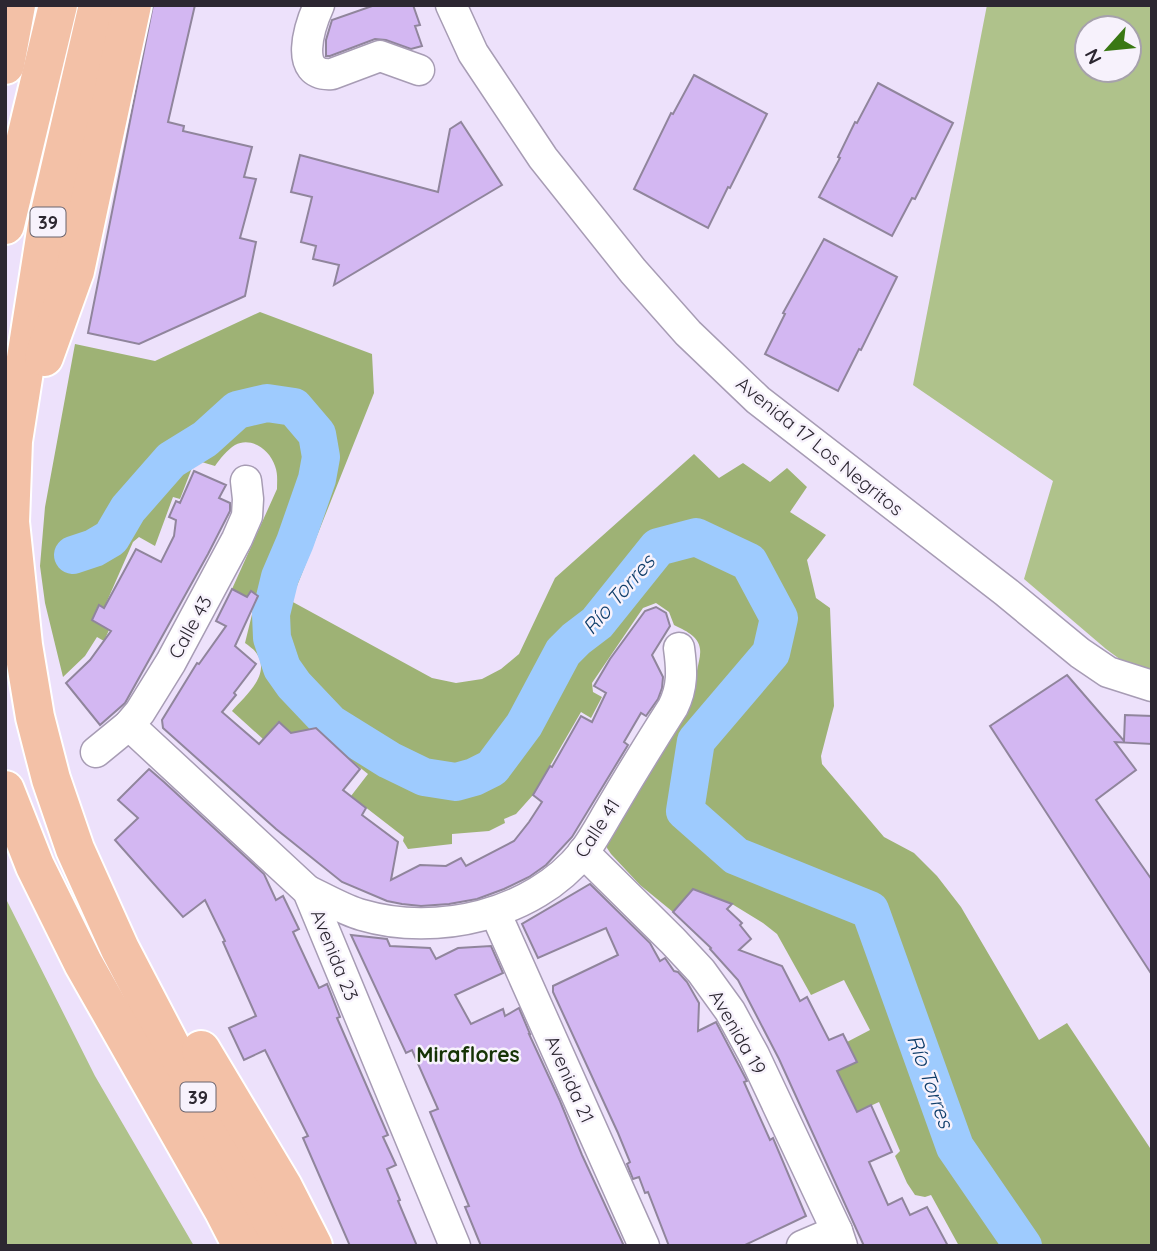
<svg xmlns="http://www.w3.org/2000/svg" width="1157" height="1251" viewBox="0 0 1157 1251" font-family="Quicksand,sans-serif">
  <rect width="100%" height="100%" fill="#ede1fb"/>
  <g fill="#afc28b" fill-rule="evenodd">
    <path d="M987,5h165v669l-23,-8 -23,-17 -82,-70 29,-98 -140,-96zM1087,28h42v42h-42z"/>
    <path d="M5,897l90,179 99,170h-189z"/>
  </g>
  <path fill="#9eb275" d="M260,312l112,42 2,39 -83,208 141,77 24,5 26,-4 19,-10 18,-15 36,-76 139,-124 25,24 24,-15 27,19 17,-14 20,19 -17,25 36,23 -19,25 9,38 14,10 4,98 -13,50 1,8 62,73 30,16 23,23 24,31 78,133 28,-17 85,128v95h-193l-28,-51 -6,2 -10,-2 -8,-12 -12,-27 5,-5 -21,-49 -22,10 -20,-41 20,-9 -10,-20 23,-12 -26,-50 -33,15 -34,-61 -14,-11 -31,-19 -38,-15 -21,23 -33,-27 -29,-31 -4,-6v-5c13,-22 26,-44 39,-65 23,-38 43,-62 51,-107 1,-7 4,-15 3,-22 -1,-13 -16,-19 -26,-24l-5,-13 -13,-9 -13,5 -51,75 1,9 9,5 -11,21 -10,-6 -48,83 -17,19 -12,5 1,4 -16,8 -37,3v10l-44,5 -5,-8 1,-4 -53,-41 17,-22 -10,-8 -42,-37 -20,8 -18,-15 -15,17 -31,-28c13,-15 39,-36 25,-57 -2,-4 -8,-8 -12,-11l10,-41 -23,-13 45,-100c0,-8 1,-15 -2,-23 -5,-16 -24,-30 -40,-21 -8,5 -15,14 -20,21l-20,-6 -15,39 -7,-2 -18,49 -16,-9 -6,5 -29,66 -6,-2 -6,14 17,10 -5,11 -7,-4 -12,19 -22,21 -18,-74 -5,-37 5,-59 30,-163 80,17z"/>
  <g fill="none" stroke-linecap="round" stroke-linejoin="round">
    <path stroke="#9ecbfe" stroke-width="38" d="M73,555l21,-7 17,-10 17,-29 43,-49 34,-21 32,-29 30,-7 27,4 23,27 4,23 -4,22 -22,63 -15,35 -9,37 1,24 10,30 12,17 37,39 58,36 35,17 32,5 18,-5 18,-9 32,-43 39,-73 13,-13 21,-16 61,-76 38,-10 53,25 30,56 -8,35 -75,88 -11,70 51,45 134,54 85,237 68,99"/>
  </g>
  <g fill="#d3b7f2" stroke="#90859c" stroke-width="2">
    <path d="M153,5h42l-27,117 16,4 -1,5 69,16 -8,30 12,2 -16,59 16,4 -11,54 -106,48 -51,-11z"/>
    <path d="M375,5h38l7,20 -5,1 7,20 -11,3 -25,-9 -11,-1 -45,17h-4v-16l6,-20z"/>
    <path d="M694,75l73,39 -37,74 -2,-1 -20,41 -74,-39 37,-76 2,1z"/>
    <path d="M878,83l75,40 -38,76 -3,-1 -20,38 -73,-39 21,-39 -2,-1 17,-35 2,1z"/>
    <path d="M461,122l41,63 -168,100 5,-20 -26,-6 3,-13 -15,-4 11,-45 -21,-5 9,-37 138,37 12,-63z"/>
    <path d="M824,239l73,38 -36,73 -2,-1 -21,42 -73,-37 20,-40 -2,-1z"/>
    <path d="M194,471l32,14 -7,13 11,5v8l-22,43 -83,149 -25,22 -34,-42 24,-23 21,-29 -19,-11 7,-15 5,3 32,-59 25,13 13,-26 2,-16 -7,-3 7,-16 4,2z"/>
    <path d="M232,589l15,8 4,-6 7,5 -23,50 21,18 -22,29 2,2 -14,17 37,32 20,-22 12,11 25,-5 44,41 -17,21 23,18 -4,7 36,27 -7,38 29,-15 26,1 15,-8 5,8 48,-25 15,-19 13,-20 -9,-7 17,-29 2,1 29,-51 11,6 14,-29 -12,-7 16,-27 35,-48 11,-4 10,6 4,13 -18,29 11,22 -1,11 -4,11 -12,17 -5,-3 -17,29 4,3 -56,92 -26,28 -17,12 -25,12 -27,10 -28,5 -28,2 -19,-2 -15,-3 -45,-19 -66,-53 -113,-101 -1,-8 35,-57 2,1 27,-38 -10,-5z"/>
    <path d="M1067,675l57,66 1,-26 27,1v28l-37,-2 21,28 -40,30 56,80v95l-162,-249z"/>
    <path d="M149,769l15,13 100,92 12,26 7,-4 16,33 -6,3 26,56 8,-4 13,33 -3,1 51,117 -5,2 13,28 -9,4 13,31 -2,1 19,45h-67l-47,-108 5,-2 -43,-86 -21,10 -15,-32 27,-12 -33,-74 2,-1 -20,-41 -22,17 -68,-77 23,-22 -20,-18z"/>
    <path d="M590,884l60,59 10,18 5,-3 9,13 4,1 9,10 12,21 -1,28 18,-9 31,59 -3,1 26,58 3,-2 33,78 -63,30h-74l-21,-54 -3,1 -6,-16 -6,2 -6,-15 3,-2 -12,-29 -65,-141v-6l65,-31 -12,-27 -68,30 -16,-34z"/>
    <path d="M693,889l39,15 -5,5 15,14 -2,2 11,14 -12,11 43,16 18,35 7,-4 22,43 14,-6 14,28 -20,9 20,41 14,-7 21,47 -23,10 19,43 14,-7 8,17 17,-8 21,39h-84l-85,-187 -41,-79 -28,-31 1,-1 -38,-36z"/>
    <path d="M351,935l36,4 3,7 40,2 6,11 22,-11 33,-2 12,27 -48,22 16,29 32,-15 2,7 14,-8 11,26h-1l31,67 22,54 42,91h-143l-16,-39 4,-1 -39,-94 8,-3 -26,-59 -6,3z"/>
  </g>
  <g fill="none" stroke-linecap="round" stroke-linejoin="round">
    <g stroke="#a79cb4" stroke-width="33">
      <g id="minor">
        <path d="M319,5c-9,20 -27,72 13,69l48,-18 39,14"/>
        <path d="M451,5l22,48 70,105 90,113 55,62 70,67 248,192 74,61 28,19 44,14"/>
        <path d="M129,725l179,166 147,355"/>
        <path d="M96,752l33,-27 11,-13 31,-50 66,-123 10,-23 1,-17 -2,-18"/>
        <path d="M583,852l90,89 28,30 29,40 24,44 83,176 5,15"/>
        <path d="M308,891c18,8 36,19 54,24 74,22 171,0 221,-62 10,-13 19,-30 28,-45 20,-34 41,-68 62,-101 10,-20 9,-37 6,-59"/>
        <path d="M495,912l149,334"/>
        <path d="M802,1246l35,-15"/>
      </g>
    </g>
    <g stroke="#fff" stroke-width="42">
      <g id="highway">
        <path d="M98,5l-51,220 -34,216 -3,81 13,123 12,72 16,62 24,70 45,100 155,297"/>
        <path d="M5,65l11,-60"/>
        <path d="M5,225l53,-220"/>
        <path d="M44,357l31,-86 57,-266"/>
        <path d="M5,790l30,76 48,97 140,246 19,37"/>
        <path d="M201,1050l82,137 30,59"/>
      </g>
    </g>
    <use href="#minor" stroke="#fff" stroke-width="30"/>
    <use href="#highway" stroke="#f3c1a7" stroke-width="38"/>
  </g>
  <g text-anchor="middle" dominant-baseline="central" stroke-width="5" stroke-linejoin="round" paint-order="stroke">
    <g fill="#f7f2fc" stroke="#69646e" stroke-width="2">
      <rect x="30.5" y="207.5" width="35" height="29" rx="5"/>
      <rect x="180.5" y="1082.5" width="35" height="29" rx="5"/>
    </g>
    <g font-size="18" font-weight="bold" fill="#2c2731">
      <text x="48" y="222">39</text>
      <text x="198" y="1097">39</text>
    </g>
    <g font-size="19" fill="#2c2731" stroke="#f7f2fc">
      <text transform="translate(820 446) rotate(39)">Avenida 17 Los Negritos</text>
      <text transform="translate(190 627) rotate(-61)">Calle 43</text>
      <text transform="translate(597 828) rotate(-57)">Calle 41</text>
      <text transform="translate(335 955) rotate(68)">Avenida 23</text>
      <text transform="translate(738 1032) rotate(60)">Avenida 19</text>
      <text transform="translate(570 1079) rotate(66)">Avenida 21</text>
    </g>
    <g font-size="21" font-style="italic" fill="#0f3e6b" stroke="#f7f2fc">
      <text transform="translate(618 594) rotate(-49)">Río Torres</text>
      <text transform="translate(931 1081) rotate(70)">Río Torres</text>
    </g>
    <g font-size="21" font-weight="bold" fill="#153305" stroke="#f7f2fc">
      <text x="468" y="1054">Miraflores</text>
    </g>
  </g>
  <rect width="1157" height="1251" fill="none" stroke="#2c2731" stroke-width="14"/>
  <g transform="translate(1108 49) rotate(243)"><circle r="33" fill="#f7f2fc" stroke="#a6a1ab" stroke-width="2"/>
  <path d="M0-5L12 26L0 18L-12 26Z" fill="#3a7814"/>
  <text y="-10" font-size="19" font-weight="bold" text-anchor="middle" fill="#2c2731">N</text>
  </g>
</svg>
